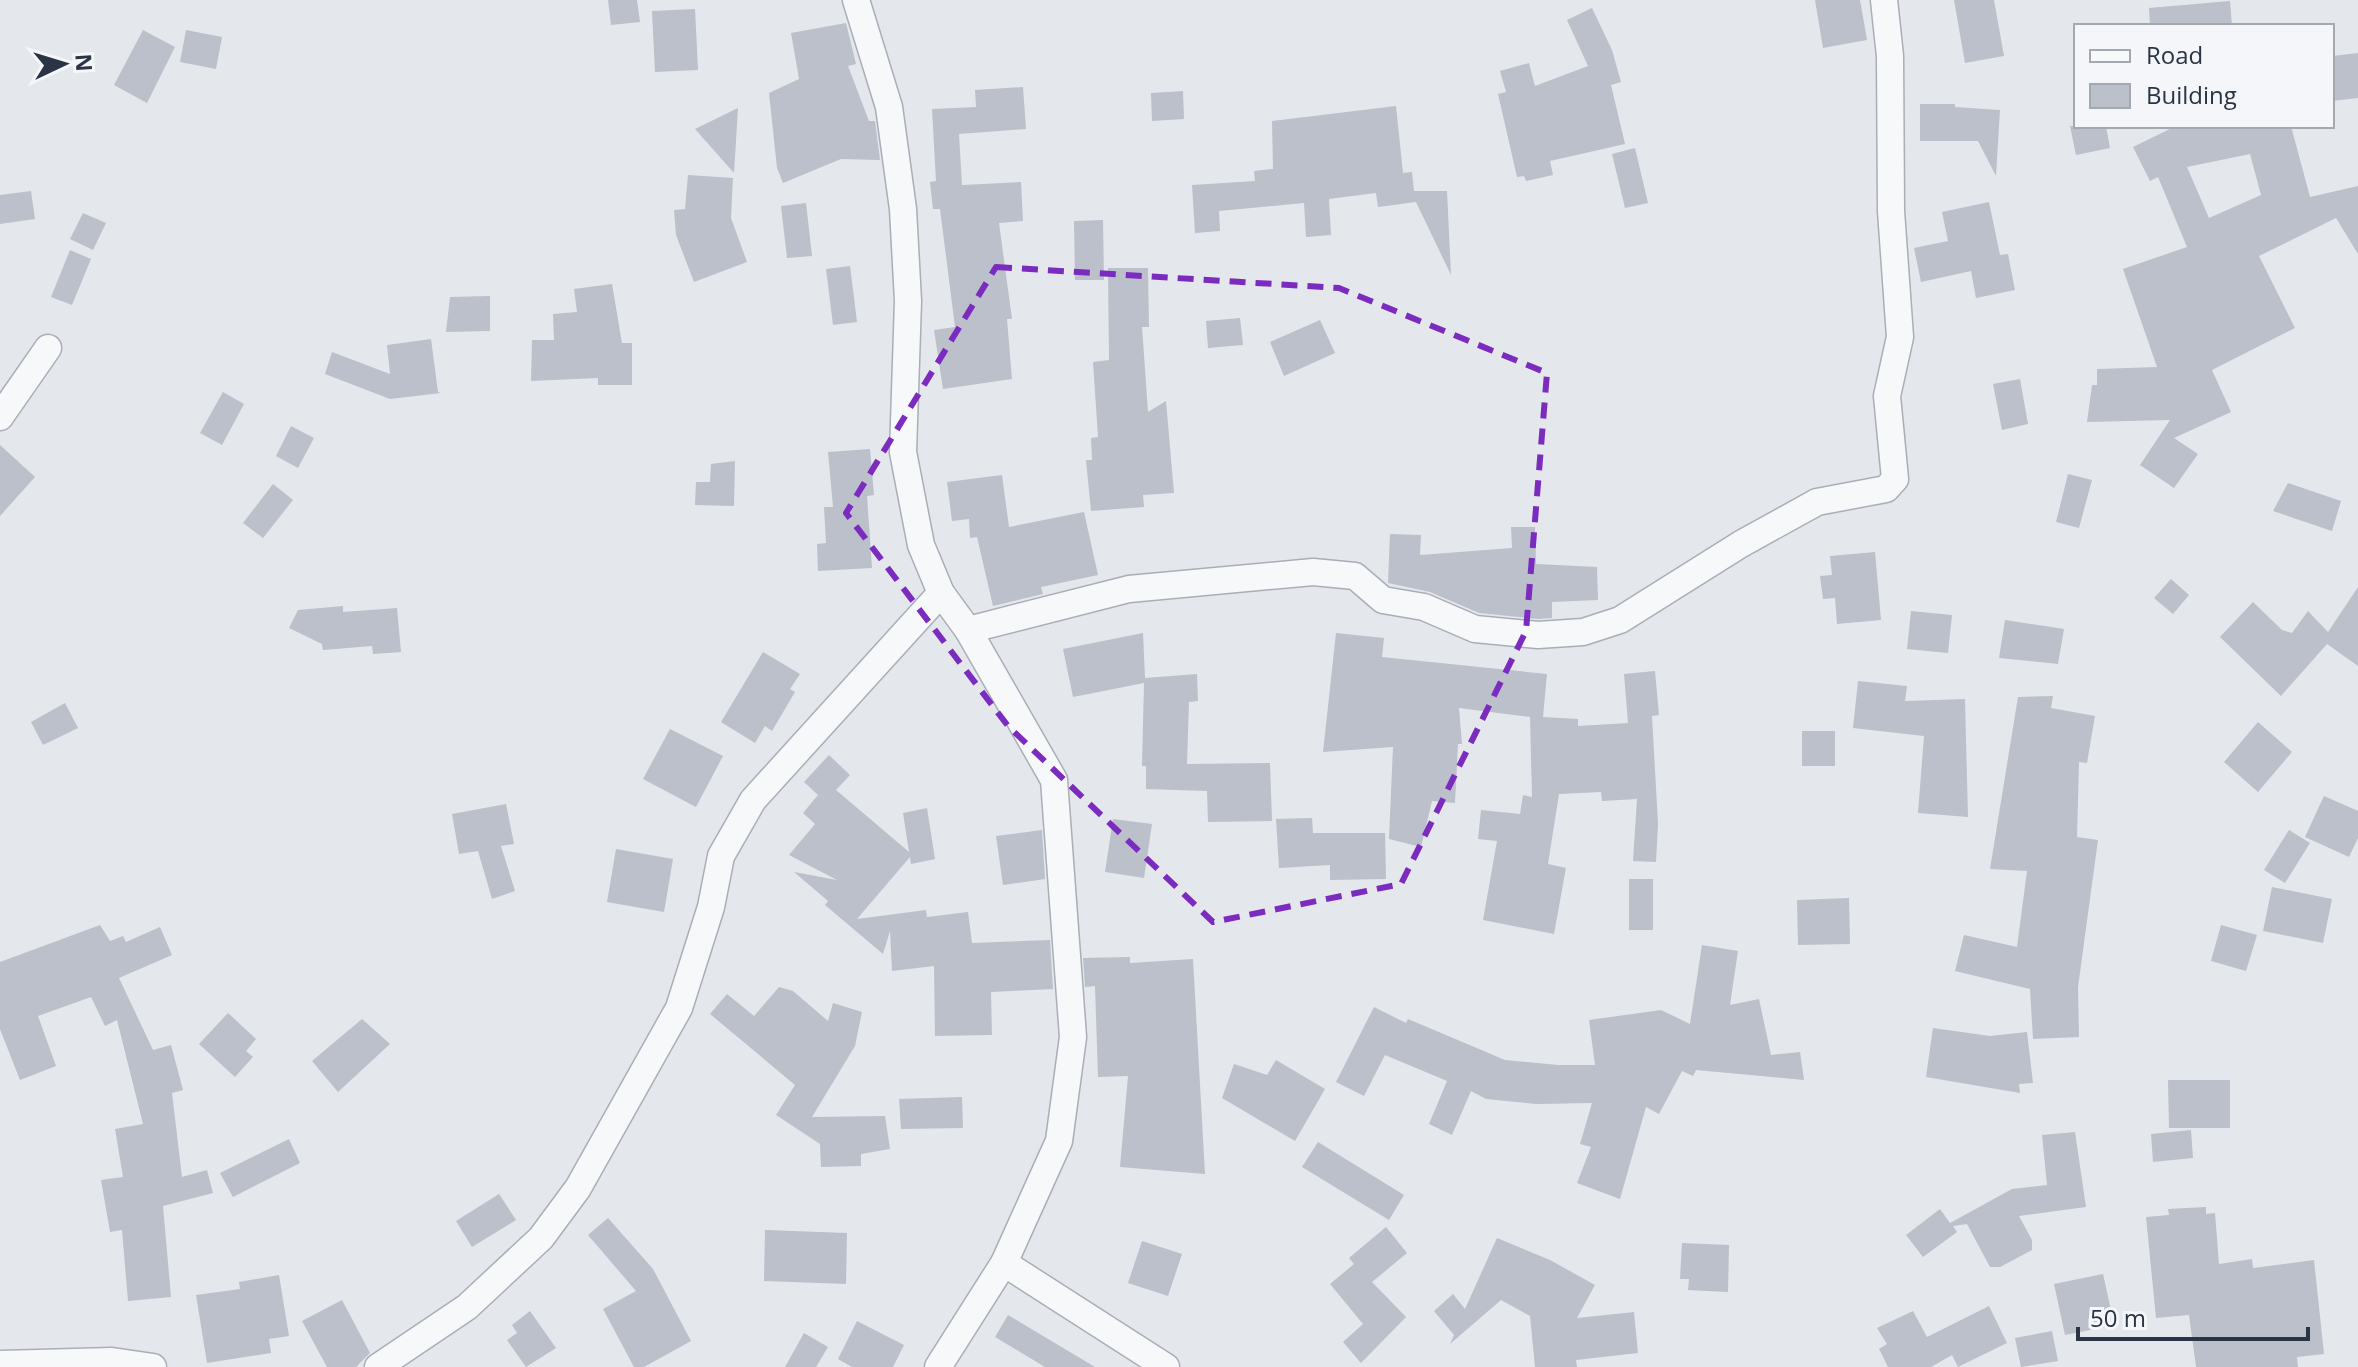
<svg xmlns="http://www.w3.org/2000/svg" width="2358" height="1367" viewBox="0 0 2358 1367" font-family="'Open Sans',sans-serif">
  <rect width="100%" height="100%" fill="#e4e7ec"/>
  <g fill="#bbc0ca" fill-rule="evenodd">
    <path d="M608,0h29l3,22 -29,3z"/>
    <path d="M1815,0h45l7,40 -44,8z"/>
    <path d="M1954,0h40l10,56 -39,7z"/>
    <path d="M2230,1l2,25h-82l-1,-18z"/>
    <path d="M1592,8l20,42 9,32 -10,3 14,59 -75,17 3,14 -27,6 -2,-5 -7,1 -19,-83 8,-2 -6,-21 29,-8 6,23 53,-20 -21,-46z"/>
    <path d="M695,9l3,61 -43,2 -3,-61z"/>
    <path d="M846,23l10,41 -8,2 21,55h6l5,39 -39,-1 -58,24 -6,-15 -8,-75 30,-14 -8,-46z"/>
    <path d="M143,30l32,17 -28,56 -33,-18z"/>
    <path d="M186,30l36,7 -6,32 -36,-7z"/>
    <path d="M2358,53v45l-26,3v-45z"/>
    <path d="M1023,87l3,42 -67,5 3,51 59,-3 2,39 -24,2 13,96h-5l5,60 -69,10 -9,-59 21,-3 -15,-118h-7l-3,-27 6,-1 -4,-72 44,-2 -1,-17z"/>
    <path d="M1183,91l1,28 -32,2 -1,-28z"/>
    <path d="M1920,104h35v3l45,3 -4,66 -18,-35h-58z"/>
    <path d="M1396,106l7,67 9,-1 2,19h33l4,84 -35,-73 -38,5 -2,-14 -47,6 2,36 -25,2 -2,-34 -85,8 1,20 -25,2 -3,-48 63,-4 -1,-10 19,-2 -1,-48z"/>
    <path d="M738,108l-4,65 -39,-44z"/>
    <path d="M2070,126h36l4,22 -34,7z"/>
    <path d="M2176,126h115l19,71 48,-11v68l-22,-36 -77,38 36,72 -83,42 19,42 -57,26 24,16 -24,34 -34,-23 30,-45 -83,2 5,-37h5v-16l60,-2 -34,-98 64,-22 -29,-70 -8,4 -17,-34zM2250,154l11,41 -52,23 -22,-51z"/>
    <path d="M1635,148l13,55 -23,5 -13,-54z"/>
    <path d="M688,175l45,3 -2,40 16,44 -53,20 -18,-47 -2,-25 11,-1z"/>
    <path d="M31,191l4,28 -35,5v-29z"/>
    <path d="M1989,202l11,53 8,-1 7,36 -39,8 -5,-27 -50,11 -7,-34 34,-7 -6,-29z"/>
    <path d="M806,203l6,53 -25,2 -6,-52z"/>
    <path d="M83,213l23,10 -13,27 -23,-11z"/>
    <path d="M1103,220l1,60h-29l-1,-59z"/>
    <path d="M70,250l21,9 -19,46 -21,-8z"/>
    <path d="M850,266l7,56 -24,3 -7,-56z"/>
    <path d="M1108,268h40l1,59h-7l6,85 18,-11 8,92 -31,2 1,12 -53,4 -5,-51h6l-1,-22 7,-1 -5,-75 16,-2z"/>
    <path d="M612,284l10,59h10v42h-34v-7l-67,3 1,-41h22l-1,-26 24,-2 -3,-23z"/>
    <path d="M490,296v35l-44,1 4,-35z"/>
    <path d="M1240,318l3,27 -35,3 -2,-27z"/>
    <path d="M1320,320l15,33 -51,23 -14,-34z"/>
    <path d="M431,339l7,53 3,1 -51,6 -65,-25 7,-22 58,22 -3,-29z"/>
    <path d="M2020,379l8,45 -26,6 -9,-46z"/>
    <path d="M223,392l21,12 -22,41 -22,-12z"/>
    <path d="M291,426l23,12 -16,30 -22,-12z"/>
    <path d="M0,445l35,32 -35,39z"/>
    <path d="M870,449l4,46 -7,1 5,72 -54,3 -1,-27 9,-1 -2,-36h9l-5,-55z"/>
    <path d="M735,461l-1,45 -39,-1 1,-23h14l1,-18z"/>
    <path d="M2068,474l24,6 -13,48 -23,-6z"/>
    <path d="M1002,475l7,52 75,-15 14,63 -57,12 2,7 -50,12 -16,-69 -7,1 -1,-19 -17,2 -5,-39z"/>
    <path d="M2288,483l53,18 -9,30 -59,-20z"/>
    <path d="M273,484l20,16 -30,38 -20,-15z"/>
    <path d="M1511,527h24l1,37 61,3 1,33 -46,2v16l-14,1 -59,-6 -49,-21 -42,-9 2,-49 31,1 -1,20 92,-7z"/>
    <path d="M1875,552l6,68 -44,4 -2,-26 -12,1 -3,-23 12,-1 -2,-19z"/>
    <path d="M2171,579l18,16 -16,19 -19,-16z"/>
    <path d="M2358,587v79l-31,-22 -46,52 -61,-59 33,-35 29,28 10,3 16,-22 20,21z"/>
    <path d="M343,606v6l54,-4 4,44 -28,2 -1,-8 -49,4 -1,-6 -33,-16 9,-18z"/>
    <path d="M1911,611l41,4 -4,38 -41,-4z"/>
    <path d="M2005,620l59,9 -6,35 -59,-6z"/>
    <path d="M1143,633l2,45 52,-4 1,27 -9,1 -2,62 83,-1 2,58 -64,1 -1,-31 -61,-2v-23h-4l2,-83 -71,14 -10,-48z"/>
    <path d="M1336,633l48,5 -2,19 165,17 -4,43 35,2v7l50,-3 -4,-49 31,-3 4,44 -7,1 6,108 -2,38 -23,-1 4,-62 -35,2 -1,-9 -42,2 -11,70 18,4 -12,66 -71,-14 14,-79 -19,-2 3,-29 39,4 3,-19 9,2 -2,-80 -71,-9 3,36h-4l-3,59 -23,-2 -11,46 -32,-8 4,-92 -70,5z"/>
    <path d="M763,652l37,22 -10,15 5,3 -23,39 -7,-5 -10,17 -34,-21z"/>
    <path d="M1858,681l49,5 -2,15 60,-2 3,118 -50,-4 6,-77 -71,-8z"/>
    <path d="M2053,696l-2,12 44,8 -8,47 -8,-1 -2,75 21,3 -20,147 1,50 -46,2 -3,-50 -75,-18 9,-36 53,12 10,-76 -37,-2 28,-172z"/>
    <path d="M65,703l13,25 -35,17 -12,-23z"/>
    <path d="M2258,722l34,30 -34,40 -34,-30z"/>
    <path d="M670,729l53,27 -27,51 -53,-28z"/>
    <rect x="1802" y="731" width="33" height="35"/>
    <path d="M829,755l21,20 -14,15 73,62 -6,-39 24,-5 8,51 -24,5 -1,-7 -53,62 69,-9 1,7 41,-5 4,31 78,-3 3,49 -62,3 1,43 -57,1 -1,-70 -42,5 -2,-40 -7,23 -58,-49 3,-4 -34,-29 43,8 -48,-25 26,-31 -12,-11 15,-18 -14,-13z"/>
    <path d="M2324,796l34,15v27l-9,19 -44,-20z"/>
    <path d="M506,804l8,40 -13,2 14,45 -23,8 -14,-48 -19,3 -7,-40z"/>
    <path d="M1312,818l1,15h72l1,46 -56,1v-15l-51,3 -3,-49z"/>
    <path d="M1113,819l39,5 -8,54 -39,-6z"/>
    <path d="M1042,830l3,49 -42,6 -7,-49z"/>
    <path d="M2289,830l21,13 -25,40 -21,-13z"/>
    <path d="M616,849l57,10 -9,53 -57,-10z"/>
    <rect x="1629" y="879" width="24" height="51"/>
    <path d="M2272,887l60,12 -9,44 -60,-12z"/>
    <path d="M1849,898l1,46 -52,1 -1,-45z"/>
    <path d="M100,925l10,16 13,-5 3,6 34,-15 12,28 -53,23 34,72 18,-5 12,45 -11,3 10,84 25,-7 6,23 -50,13 8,91 -43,4 -6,-71 -12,2 -9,-52 22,-3 -8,-48 28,-5 -26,-104 -12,6 -14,-29 -53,19 18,50 -36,14 -20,-51v-67z"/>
    <path d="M2221,925l36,10 -11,36 -35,-10z"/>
    <path d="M1702,945l36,6 -8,54 29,-6 12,56 29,-3 4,28 -108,-10 -3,6 -11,-5 -23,43 -13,-7 -26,92 -43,-16 14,-36 -11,-3 12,-41 -55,1 -51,-5 -15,-8 -19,44 -23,-11 18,-43 -62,-26 -21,41 -28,-14 38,-75 32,16 2,-4 97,41 53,5h37l-6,-45 72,-10 29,14z"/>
    <path d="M1130,957v6l63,-4 12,215 -85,-7 8,-91 -30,1 -3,-91 -10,1 -2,-29z"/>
    <path d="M779,987l14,4 35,30 5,-18 29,9 -7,34 -43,71 73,-1 5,33 -29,5v12l-40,1 -1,-23 -44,-29 19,-30 -85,-71 17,-20 27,22z"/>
    <path d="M228,1013l28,26 -10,12 7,6 -18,20 -36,-33z"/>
    <path d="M362,1019l28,25 -52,48 -26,-31z"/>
    <path d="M1933,1028l57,8 37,-4 6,51 -14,1 1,9 -94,-16z"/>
    <path d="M1276,1060l49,29 -30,52 -73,-43 12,-34 33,11z"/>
    <path d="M2168,1080h62v48h-61z"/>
    <path d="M962,1097l1,31 -62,1 -2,-30z"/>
    <path d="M2191,1130l2,28 -40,4 -2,-28z"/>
    <path d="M2075,1132l11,75 -67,9 13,24v10l-32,17h-10l-23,-43 -14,2 4,6 -34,25 -17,-22 34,-26 10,14 62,-34 35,-4 -5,-50z"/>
    <path d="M289,1139l11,24 -67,34 -13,-24z"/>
    <path d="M1318,1142l86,53 -15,25 -87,-53z"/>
    <path d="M499,1194l17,26 -44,27 -16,-26z"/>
    <path d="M2206,1207v7l9,-1 4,51 33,-5 1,9 61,-8 10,94 -27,3 1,10h-102l-7,-52 -33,3 -10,-101 23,-2 -1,-6z"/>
    <path d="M608,1218l45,51 38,72 -47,26h-10l-31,-58 33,-18 -48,-56z"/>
    <path d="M1386,1227l21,26 -35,29 34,35 -45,46 -18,-21 20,-18 -33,-40 24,-20 -5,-6z"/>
    <path d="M765,1230l82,3 -1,51 -82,-3z"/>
    <path d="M1497,1238l53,22 45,25 -18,33 57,-6 4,41 -62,7 1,7h-42l-5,-51 -29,-16 -51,44 4,-9 -20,-24 19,-17 12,15z"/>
    <path d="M1142,1241l40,13 -14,42 -40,-13z"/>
    <path d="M1682,1243l47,2 -1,47 -40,-2 1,-11h-9z"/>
    <path d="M2103,1274l8,36 -9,2 3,15 -40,8 -11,-51z"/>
    <path d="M279,1275l10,61 -20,3 2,14 -64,10 -11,-68 44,-6 -1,-7z"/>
    <path d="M342,1300l28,53 -14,14h-29l-25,-46z"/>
    <path d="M1989,1306l18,37 -49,24 -6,-12 -21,12h-43l-9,-18 8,-5 -10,-16 36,-17 14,26z"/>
    <path d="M530,1311l26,37 -30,19 -19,-27 10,-7 -5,-8z"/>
    <path d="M1008,1315l87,52h-50l-50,-30z"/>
    <path d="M857,1321l47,24 -11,22h-41l-14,-8z"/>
    <path d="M2052,1331l6,30 -37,6 -6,-29z"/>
    <path d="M804,1333l24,14 -12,20h-31z"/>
  </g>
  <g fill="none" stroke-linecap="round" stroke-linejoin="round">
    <g stroke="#a9aeb7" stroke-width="29">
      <g id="minor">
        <path d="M856,0l33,107 14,102 5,92 -5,151 18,93 20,48 27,37 86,150 19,257 -14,104 -55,122 -66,104"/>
        <path d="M0,417l48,-69"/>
        <path d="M968,630l161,-41 184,-17 42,4 28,24 41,7 51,22 63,6 45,-3 37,-12 121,-76 76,-42 69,-13 9,-10 -8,-83 13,-59 -9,-126 -1,-155 -6,-56"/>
        <path d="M1004,1263l162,104"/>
        <path d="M0,1364l112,-3 41,6"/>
        <path d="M378,1367l89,-60 74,-69 37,-50 101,-180 32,-101 10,-51 32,-56 188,-207"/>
      </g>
    </g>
    <use href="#minor" stroke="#f7f8fa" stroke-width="26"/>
  </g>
  <path fill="none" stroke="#7b2cbf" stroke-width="6" stroke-dasharray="16 10" stroke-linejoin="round" d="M996,267l343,21 208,85 -21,258 -125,253 -188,38 -205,-196 -162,-213z"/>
  <rect x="2074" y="24" width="260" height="104" fill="#f4f6f9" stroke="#a4a8b1" stroke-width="2"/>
  <rect x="2090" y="50" width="40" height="12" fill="#f7f8fa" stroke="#a4a8b1" stroke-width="2"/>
  <text x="2146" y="64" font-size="24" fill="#2b3445">Road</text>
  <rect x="2090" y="84" width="40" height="24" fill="#bbc0ca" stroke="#a4a8b1" stroke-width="2"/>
  <text x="2146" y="104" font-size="24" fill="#2b3445">Building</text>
  <g transform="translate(64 64) rotate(86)" stroke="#f4f6f9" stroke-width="6" paint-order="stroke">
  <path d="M0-6L14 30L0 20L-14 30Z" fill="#2b3445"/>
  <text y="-12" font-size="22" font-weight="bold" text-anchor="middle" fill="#2b3445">N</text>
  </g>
  <path d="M2078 1327v12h230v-12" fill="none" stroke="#2b3445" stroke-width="4"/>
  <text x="2090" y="1327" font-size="24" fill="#2b3445" stroke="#f4f6f9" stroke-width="6" paint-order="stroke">50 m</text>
</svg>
